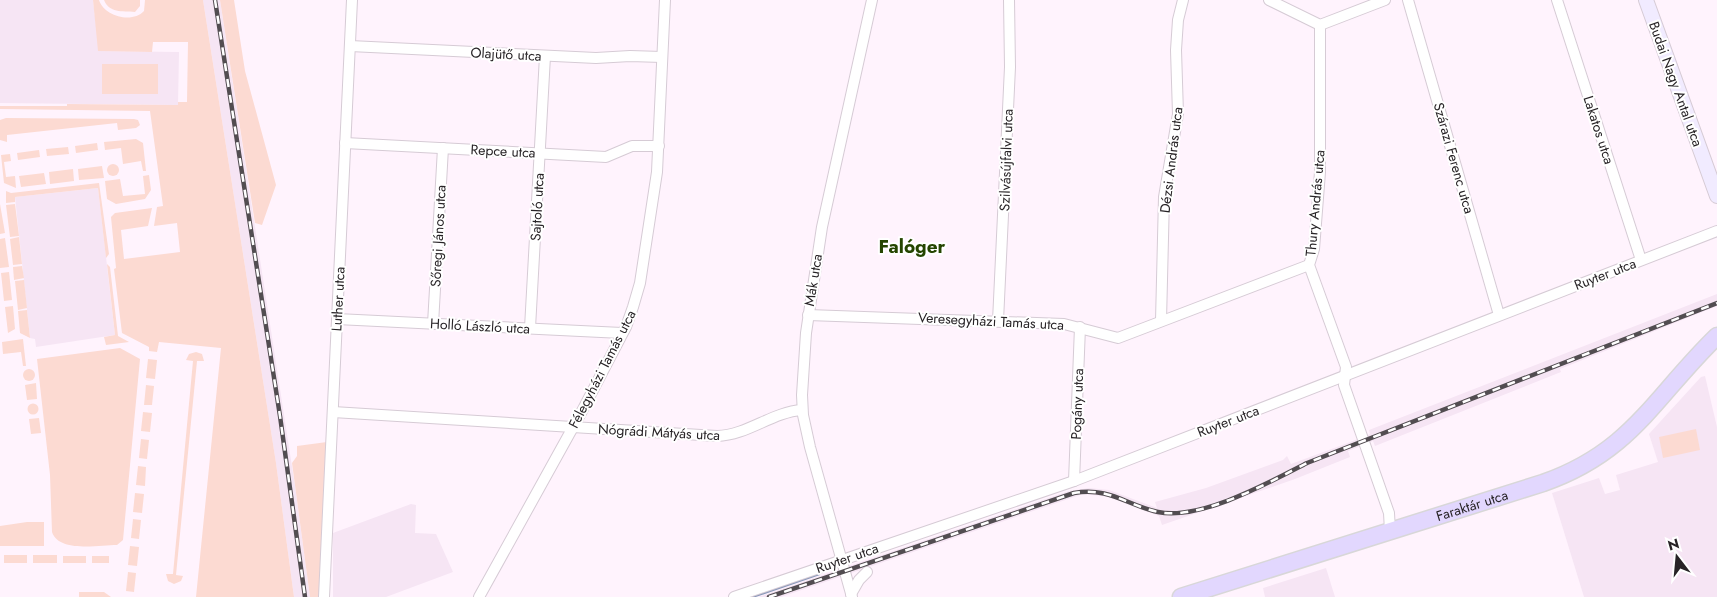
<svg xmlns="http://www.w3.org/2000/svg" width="1717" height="597" viewBox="0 0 1717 597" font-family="Jost,sans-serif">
  <rect width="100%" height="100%" fill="#fff3fd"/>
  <g fill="#f6e5f4">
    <path d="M0,0h93l6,51 80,1 -1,53 -178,-2z"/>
    <path d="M203,0h17l75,486 15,111h-16l-18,-134z"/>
    <path d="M98,188l17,147 -79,12 -1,-8 -5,-1 -15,-141z"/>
    <path d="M1717,294v12l-157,63 1,3 -186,74 -2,-5 -25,10 2,6 -55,22 -133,46 -3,-9 -48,-19 -28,-3 -302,103h-23l311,-106 20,-3 20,2 48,18 -2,-6 51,-14 77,-28 4,-4 4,8 54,-20 25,-10 -1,-4z"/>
    <path d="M1705,376l12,51v170h-133l-32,-104 47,-15 6,16 15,-4 -4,-15 42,-13 -9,-28 52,-57z"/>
    <path d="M411,504l5,1 -1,28 21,1 17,38 -67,25h-53v-64z"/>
    <path d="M1326,568l9,29h-70l-2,-9z"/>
  </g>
  <g fill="#fcdad2">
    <path d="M93,0h6c5,16 33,24 45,11l1,-11h58l73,463 18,134h-98l25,-249 -62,-6 -2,10 -8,-1v-4l-27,-14 -8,-64 2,-1 -5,-51 4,-4 37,-5 -4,18 -27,4 3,29 56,-7 -3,-29 -23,3 3,-19 6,-1 -13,-95 -150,-2v-3h67v-2l111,1v-3h9l1,-60h-35l-1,10 -54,-1z"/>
    <path d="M104,0h36v6l-5,6c-13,-1 -26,1 -31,-12z"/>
    <path d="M220,0h14l11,71 31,114 -14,40 -7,-2z"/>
    <rect x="102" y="64" width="56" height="30"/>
    <path d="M6,118l128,1 4,1 2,5 -4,3 -18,2 -1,-7 -110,12v7l-7,-2v-20z"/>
    <path d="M136,139l7,4 3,28h-3l-2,-10 -18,3 -2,-16 -16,2 -1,-8z"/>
    <path d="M97,143l1,7 -22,3 -1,-7z"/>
    <path d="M68,147l1,7 -22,2 -1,-7z"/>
    <path d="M39,150l1,7 -22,3 -1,-7z"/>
    <path d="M10,154l1,7 -7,1 2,15 9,-1 1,12 -12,-5 -3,-28z"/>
    <circle cx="113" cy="170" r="6"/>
    <path d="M102,166l2,12 -25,2 -1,-11z"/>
    <path d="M73,169l1,12 -24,3 -1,-12z"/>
    <path d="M44,173l2,11 -25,3 -2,-11z"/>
    <path d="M149,175l2,15 -6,9 -29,5 -9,-5 -2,-18 15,-2 3,17 22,-2 -2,-18z"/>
    <path d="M99,183l10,71 -3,4 -8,-70 -83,9v5l-9,1v-12l5,2z"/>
    <path d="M0,204l5,29 -5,1z"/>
    <path d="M15,204l4,32 -9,1 -4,-32z"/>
    <path d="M19,237l3,27 -9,1 -3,-26z"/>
    <path d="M5,238l4,29 -9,1v-29z"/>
    <path d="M107,264l3,3 8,69 11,6 -23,3 -2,-8 11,-2z"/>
    <path d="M22,266l2,12 -10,2 -1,-13z"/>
    <path d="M9,272l3,28 -8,1 -3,-28z"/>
    <path d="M24,280l3,28 -9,2 -3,-29z"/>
    <path d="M13,306l2,23 -7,4 -3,-26z"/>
    <path d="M27,310l3,28 -10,-5 -2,-22z"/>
    <path d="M23,339l3,27h-3l-2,-14 -18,2 -1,-12z"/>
    <path d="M120,348l20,11 -17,181 -6,5c-18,0 -58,8 -65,-13l-2,-57 -13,-116z"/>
    <path d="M196,352l6,2 2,7h-7l-21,214 7,1 -2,5 -7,3 -6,-3 -2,-7h7l20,-213 -7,-1 3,-6z"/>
    <path d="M148,359l9,1 -2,19 -9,-1z"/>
    <circle cx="29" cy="375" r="6"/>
    <path d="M36,383l1,16 -10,1 -2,-15z"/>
    <path d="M146,385l8,1 -2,19h-8z"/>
    <circle cx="33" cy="409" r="5.5"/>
    <path d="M143,412l9,1 -2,19 -9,-1z"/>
    <path d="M39,418l2,15 -10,1 -2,-15z"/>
    <path d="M1696,429l4,21 -37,8 -4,-21z"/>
    <path d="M141,439l8,1 -2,19 -8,-1z"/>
    <path d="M327,442l-7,155h-10l-18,-134 5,-7v-10z"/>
    <path d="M138,466l8,1 -1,19 -9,-1z"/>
    <path d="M135,493l9,1 -2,19 -9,-1z"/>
    <path d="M133,519l8,1 -2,19 -8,-1z"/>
    <path d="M27,522h17v24h-44v-20z"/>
    <path d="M130,546l9,1 -2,19 -9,-1z"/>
    <rect x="4" y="555" width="23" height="8"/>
    <rect x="33" y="555" width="24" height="8"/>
    <rect x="63" y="556" width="23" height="7"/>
    <rect x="92" y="556" width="17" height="7"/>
    <path d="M128,572l8,1 -2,19 -8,-1z"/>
    <path d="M79,592h25l7,5h-32z"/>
  </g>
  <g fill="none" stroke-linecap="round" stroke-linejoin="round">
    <path stroke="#8b9aba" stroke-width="2.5" d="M752,597l67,-23"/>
    <g stroke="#d6cbd5" stroke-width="12">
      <g id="street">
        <path d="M1269,0l51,25 65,-25"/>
        <path d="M1408,0l91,315"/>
        <path d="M1557,0l84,260"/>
        <path d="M1320,25v147l-6,77 -5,16 37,102 -2,18 45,128 1,18"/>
        <path d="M350,46l246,12 34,-2 32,1"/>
        <path d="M345,143l261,14 26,-11h27"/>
        <path d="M808,315l256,9 54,14 191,-73"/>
        <path d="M337,319l285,14"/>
        <path d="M998,321l12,-254 -1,-67"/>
        <path d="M1161,321l3,-124 14,-83 -2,-64 2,-30 5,-20"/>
        <path d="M433,324l10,-176"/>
        <path d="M530,328l15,-272"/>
        <path d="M333,412l384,24c31,-1 55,-24 85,-26"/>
        <path d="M1074,481l6,-154"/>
        <path d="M851,594l8,-14 8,-8"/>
        <path d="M324,597l28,-597"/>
        <path d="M479,597l103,-186 44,-84 7,-20 7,-24 17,-111 8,-172"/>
        <path d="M734,597l340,-116 643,-250"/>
        <path d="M852,597l-42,-150 -7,-32 -1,-20 4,-62 16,-106 50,-227"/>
      </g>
    </g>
    <g stroke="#d6cbd5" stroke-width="16">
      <path id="secondary" d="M1646,0l71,196"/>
    </g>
    <g stroke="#d8d7d8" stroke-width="19">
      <g id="primary">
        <path id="s1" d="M1181,597l362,-114c89,-31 111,-86 174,-147"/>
      </g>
    </g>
    <use href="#street" stroke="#fff" stroke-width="10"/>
    <use href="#secondary" stroke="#f1ebff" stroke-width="14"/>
    <use href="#primary" stroke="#e2d7fe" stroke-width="16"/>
    <g stroke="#524d51" stroke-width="4.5">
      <g id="rail">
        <path d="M215,0l65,416 25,181"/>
        <path d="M769,597l305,-104c36,-6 52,12 84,19 42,9 112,-30 149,-49l410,-160"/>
      </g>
    </g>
    <use href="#rail" stroke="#fff" stroke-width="2.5" stroke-dasharray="8" stroke-linecap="butt"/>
  </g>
  <g text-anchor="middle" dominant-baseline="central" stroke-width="4" stroke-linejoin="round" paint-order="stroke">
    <g font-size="14" fill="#272326" stroke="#fff">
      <text transform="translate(506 54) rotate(3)">Olajütő utca</text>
      <text transform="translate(1676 84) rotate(70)">Budai Nagy Antal utca</text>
      <text transform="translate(1599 130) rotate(72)">Lakatos utca</text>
      <text transform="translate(503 151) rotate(3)">Repce utca</text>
      <text transform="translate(1454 158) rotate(74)">Szárazi Ferenc utca</text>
      <text transform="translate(1006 160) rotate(-88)">Szilvásújfalvi utca</text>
      <text transform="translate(1171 160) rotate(-83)">Dézsi András utca</text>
      <text transform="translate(1315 203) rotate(-85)">Thury András utca</text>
      <text transform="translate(537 207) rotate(-87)">Sajtoló utca</text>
      <text transform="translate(438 236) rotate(-87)">Sőregi János utca</text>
      <text transform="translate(1605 274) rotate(-21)">Ruyter utca</text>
      <text transform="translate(813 280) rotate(-81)">Mák utca</text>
      <text transform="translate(338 299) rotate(-87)">Luther utca</text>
      <text transform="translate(991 321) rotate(3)">Veresegyházi Tamás utca</text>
      <text transform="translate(480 326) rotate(3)">Holló László utca</text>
      <text transform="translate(602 369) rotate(-63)">Félegyházi Tamás utca</text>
      <text transform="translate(1077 404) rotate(-88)">Pogány utca</text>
      <text transform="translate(1228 421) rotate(-21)">Ruyter utca</text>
      <text transform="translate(659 432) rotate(3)">Nógrádi Mátyás utca</text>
      <text stroke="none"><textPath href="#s1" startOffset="305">Faraktár utca</textPath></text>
      <text transform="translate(847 558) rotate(-19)">Ruyter utca</text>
    </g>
    <g font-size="19" font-weight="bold" fill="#254500" stroke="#fff">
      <text x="912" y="246">Falóger</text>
    </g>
  </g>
  <g transform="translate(1677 557) rotate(344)" stroke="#ffffff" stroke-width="4" paint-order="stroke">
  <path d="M0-4L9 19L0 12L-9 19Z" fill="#272326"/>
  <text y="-8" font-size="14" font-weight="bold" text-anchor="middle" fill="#272326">N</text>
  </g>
</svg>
